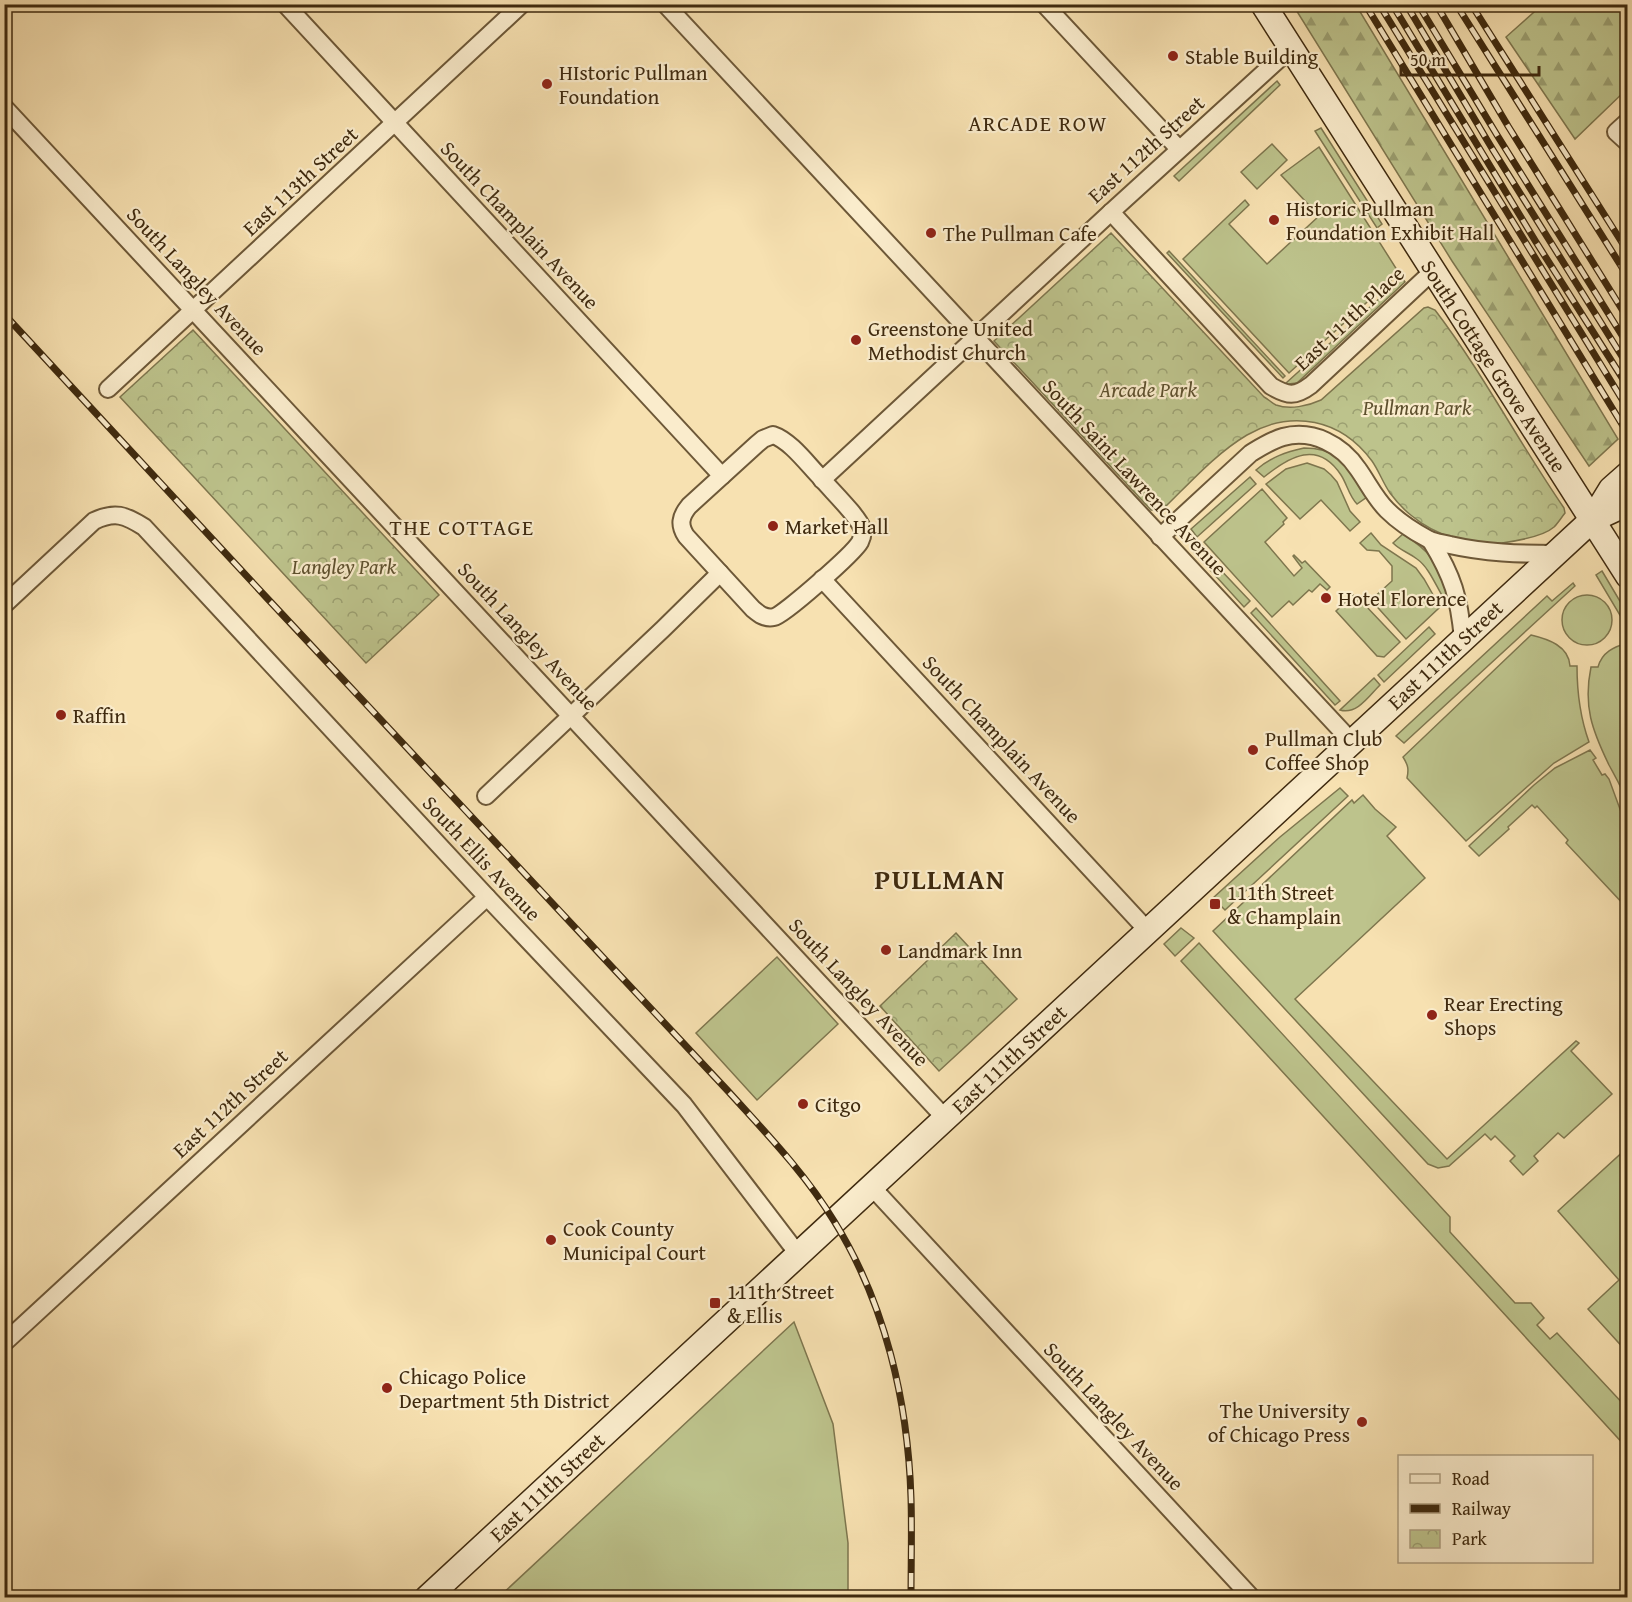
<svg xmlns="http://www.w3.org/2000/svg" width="1632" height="1602" viewBox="0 0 1632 1602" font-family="'Gentium Book Plus',serif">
  <defs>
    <pattern id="forest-firs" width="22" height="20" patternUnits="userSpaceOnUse" patternTransform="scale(1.5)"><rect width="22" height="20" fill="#bdc38c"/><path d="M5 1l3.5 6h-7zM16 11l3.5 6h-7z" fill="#9b9f71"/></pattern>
    <pattern id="park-crowns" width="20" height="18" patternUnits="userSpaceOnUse" patternTransform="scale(1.5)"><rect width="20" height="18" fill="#bdc38c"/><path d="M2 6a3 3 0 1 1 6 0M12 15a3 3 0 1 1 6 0" fill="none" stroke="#9b9f71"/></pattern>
  </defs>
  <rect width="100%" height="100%" fill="#f7e1b1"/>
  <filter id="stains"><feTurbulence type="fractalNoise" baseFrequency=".00333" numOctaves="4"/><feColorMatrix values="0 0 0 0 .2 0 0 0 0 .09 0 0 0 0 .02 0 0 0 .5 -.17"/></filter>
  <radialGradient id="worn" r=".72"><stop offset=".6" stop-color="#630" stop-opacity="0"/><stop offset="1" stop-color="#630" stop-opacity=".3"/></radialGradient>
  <g fill="#bdc38c" stroke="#7e764e" stroke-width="1.5">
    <path d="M1277,81l3,4 -101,96 -5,-5z"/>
    <path d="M1321,128l61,96 -5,4 -62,-97z"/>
    <path d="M1272,144l15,16 -30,29 -16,-17z"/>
    <path d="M1319,147l80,126 -110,100 -106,-114 62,-59 4,5 -20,19 38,40 52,-48 -38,-41z"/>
    <path d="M1169,251l116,125 -2,2 -116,-125z"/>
    <path d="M1402,278l3,4 -108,101 -9,1 -2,-1z"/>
    <path d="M1304,448c39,0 43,22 63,49l-10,7c-8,-8 -10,-20 -16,-29 -23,-35 -51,-19 -77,2l-8,-7c15,-13 30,-18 48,-22z"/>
    <path d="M1307,463l17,6 7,6 6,7 13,29 10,11 -10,9 -29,-31 -21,19 -34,-35 20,-15z"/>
    <path d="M1250,477l6,7 -59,53 -6,-8z"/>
    <path d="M1262,489l25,29 -4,4 1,2 -19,18 29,34 8,-8 -9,-12 1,-1 8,8 3,-2 25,26 -3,3 -7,-6 -8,8 -3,-2 -16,15 -4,-4 -17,16 -68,-75z"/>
    <path d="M1371,533l10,12 35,23 8,11 16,28 -34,32 -35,-39 21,-19v-15l-13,-15 -12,-1 -7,-7z"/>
    <path d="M1403,534c32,20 34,30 47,64l-4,4c-9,-13 -16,-34 -29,-43 -9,-7 -16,-8 -24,-16z"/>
    <path d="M1197,545l53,56 -6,6 -52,-57z"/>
    <path d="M1602,571l25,42v7l-3,2 -28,-47z"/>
    <path d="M1573,583l2,3 -171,157 -8,-7 151,-140 5,5z"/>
    <circle cx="1587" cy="620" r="25"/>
    <path d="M1353,595l11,11 1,-1 35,37 -16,15 -7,-1 -41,-45z"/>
    <path d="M1256,608l84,93 -5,4 -84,-92z"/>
    <path d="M1429,627l6,7 -51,48 -6,-7z"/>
    <path d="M1531,635c17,4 38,11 39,31h7c0,27 3,51 12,76l-35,21 -88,78 -59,-63c2,-9 1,-13 -4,-21z"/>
    <path d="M1627,643h1l-1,160c-4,-14 -11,-25 -18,-38 -17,-35 -26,-59 -18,-98h7c4,-15 16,-20 29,-24z"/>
    <path d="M1374,678l6,7c-11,11 -23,30 -40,25z"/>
    <path d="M1590,750l6,8 -3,2 9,15 3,-1 4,5 15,41h-3l4,13h2v75l-61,-65 2,-3 -31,-34 -2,2 -3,-3 -24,22 1,2 -30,27 -10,-10 65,-61 21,-17z"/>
    <path d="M1340,788l8,8 -123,114 -12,-12 67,-61z"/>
    <path d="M1363,795l12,14 21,18 -9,9 38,42 -130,121 152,160 129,-118 3,2 -8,8 41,43 -48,44 -6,-5 -24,23 4,5 -15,14 -13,-14 5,-5 -20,-20 -4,4 -6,-6 -36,32 -11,2 -10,-4 -215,-233 139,-131 2,3z"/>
    <path d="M1181,928l13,10 -19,18 -11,-12z"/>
    <path d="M1199,943l251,274v15l65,71h16l13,15 -7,7 13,14 7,-6 70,75v40l-446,-487z"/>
    <path d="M777,957l61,67 -81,76 -61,-67z"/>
    <path d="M1627,1148v204l-39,-43 31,-29 -61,-69z"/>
    <path d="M794,1322l39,102 15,119v54h-349z"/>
  </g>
  <g fill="url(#forest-firs)" stroke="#7e764e" stroke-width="1.5">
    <path d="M1293,5h63l262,434 -29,27 -137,-205z"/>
    <path d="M1542,5h85v84l-52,50 -69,-102z"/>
  </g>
  <g fill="url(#park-crowns)" stroke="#7e764e" stroke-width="1.5">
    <path d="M1111,233l153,164c4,2 8,6 12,8 14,5 32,1 45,-5l103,-92 4,-1 7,3c48,63 84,133 129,198l1,5c-4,5 -7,10 -11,14 -11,10 -38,14 -52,16 -31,3 -66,-7 -90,-27 -8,-6 -16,-15 -22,-23 -7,-10 -11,-22 -18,-32 -31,-42 -80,-52 -125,-26 -32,19 -58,49 -85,75h-11l-157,-169z"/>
    <path d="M193,330l246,265 -73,68 -246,-266z"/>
    <path d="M956,933l61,66 -78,72 -59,-65z"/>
  </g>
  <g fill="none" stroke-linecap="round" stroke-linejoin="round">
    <g stroke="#6d5838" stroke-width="20">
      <g id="street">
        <path d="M285,4l437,472"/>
        <path d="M665,4l687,738"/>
        <path d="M1044,4l135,145"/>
        <path d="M4,107l941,1011"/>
        <path d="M1628,121l-12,11 12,11"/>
        <path d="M1111,212l160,174c17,10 24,11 40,-1l122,-114"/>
        <path d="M108,389l414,-385"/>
        <path d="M773,435c18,6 35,30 48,43 9,11 37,38 41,50 1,4 0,10 -2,14 -6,11 -76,73 -86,75 -9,2 -15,-3 -21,-8l-67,-73c-7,-11 -6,-19 3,-30l68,-62 6,-5z"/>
        <path d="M822,480l289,-268 179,-163"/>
        <path d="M1160,537l91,-84c10,-6 21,-13 32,-16 30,-8 59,8 75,32 10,14 17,29 29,41 12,12 26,21 41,29 7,4 15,4 22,6 35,8 70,9 105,9"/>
        <path d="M1431,541c22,36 28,56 32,98"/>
        <path d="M822,579l326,352"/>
        <path d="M4,605l90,-84c21,-10 31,-6 50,6l343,370 197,208 114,149"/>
        <path d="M486,796l177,-167 57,-56"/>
        <path d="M871,1186l381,412"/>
        <path d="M4,1343l483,-446"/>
      </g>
    </g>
    <g stroke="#3f2a0f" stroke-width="27">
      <g id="secondary">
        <path d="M1263,4l365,572"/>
        <path d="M1592,520l30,-14 6,-6"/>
        <path d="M427,1598l1165,-1078 19,-31 17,-15"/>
      </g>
    </g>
    <use href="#street" stroke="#faeccc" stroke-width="16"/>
    <use href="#secondary" stroke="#faeccc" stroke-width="24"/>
    <g stroke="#3f2a0f" stroke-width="7">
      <g id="rail">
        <path d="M1365,4l263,430"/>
        <path d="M1379,4l249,405"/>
        <path d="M1392,4l144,238 92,145"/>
        <path d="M1406,4l87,146 135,216"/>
        <path d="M1418,4l79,131 131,210"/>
        <path d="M1436,4l72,122 120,193"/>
        <path d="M1456,4l172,273"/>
        <path d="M1471,4l157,248"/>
        <path d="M4,314l262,283 462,494c37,41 77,82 106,130 51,82 74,180 77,277 1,33 0,66 0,100"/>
      </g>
    </g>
    <use href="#rail" stroke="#faeccc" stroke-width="4.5" stroke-dasharray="14" stroke-linecap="butt"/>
  </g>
  <g fill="#8f2418" stroke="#faeccc" stroke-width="2">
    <circle cx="1173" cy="56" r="6"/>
    <circle cx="547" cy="84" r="6"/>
    <circle cx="1274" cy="220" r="6"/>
    <circle cx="931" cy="233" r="6"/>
    <circle cx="856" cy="340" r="6"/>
    <circle cx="773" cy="526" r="6"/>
    <circle cx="1326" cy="598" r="6"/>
    <circle cx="61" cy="715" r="6"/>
    <circle cx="1253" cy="750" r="6"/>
    <rect x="1209" y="898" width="12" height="12" rx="3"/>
    <circle cx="886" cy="950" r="6"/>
    <circle cx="1432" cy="1015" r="6"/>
    <circle cx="803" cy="1104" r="6"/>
    <circle cx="551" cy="1240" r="6"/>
    <rect x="709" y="1297" width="12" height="12" rx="3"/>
    <circle cx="387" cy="1388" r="6"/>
    <circle cx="1362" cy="1422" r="6"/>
  </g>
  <g text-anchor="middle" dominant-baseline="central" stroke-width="4.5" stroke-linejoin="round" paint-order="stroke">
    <g font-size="21" fill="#3f2a0f" stroke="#faeccc" text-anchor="start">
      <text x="1185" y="56">Stable Building</text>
      <text x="559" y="72">HIstoric Pullman<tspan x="559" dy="24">Foundation</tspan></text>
      <text x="1286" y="208">Historic Pullman<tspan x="1286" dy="24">Foundation Exhibit Hall</tspan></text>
      <text x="943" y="233">The Pullman Cafe</text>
      <text x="868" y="328">Greenstone United<tspan x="868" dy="24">Methodist Church</tspan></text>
      <text x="785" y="526">Market Hall</text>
      <text x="1338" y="598">Hotel Florence</text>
      <text x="73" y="715">Raffin</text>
      <text x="1265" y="738">Pullman Club<tspan x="1265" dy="24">Coffee Shop</tspan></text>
      <text x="1227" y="892">111th Street<tspan x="1227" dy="24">&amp; Champlain</tspan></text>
      <text x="898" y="950">Landmark Inn</text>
      <text x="1444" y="1003">Rear Erecting<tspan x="1444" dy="24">Shops</tspan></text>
      <text x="815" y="1104">Citgo</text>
      <text x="563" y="1228">Cook County<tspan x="563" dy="24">Municipal Court</tspan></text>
      <text x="727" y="1291">111th Street<tspan x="727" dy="24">&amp; Ellis</tspan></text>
      <text x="399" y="1376">Chicago Police<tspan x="399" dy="24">Department 5th District</tspan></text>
      <text x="1350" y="1410" text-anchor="end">The University<tspan x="1350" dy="24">of Chicago Press</tspan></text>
    </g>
    <g font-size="21" fill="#3f2a0f" stroke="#faeccc">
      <text transform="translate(1146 149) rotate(-42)">East 112th Street</text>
      <text transform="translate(300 181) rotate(-43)">East 113th Street</text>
      <text transform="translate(520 225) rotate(47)">South Champlain Avenue</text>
      <text transform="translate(197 281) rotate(47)">South Langley Avenue</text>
      <text transform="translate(1349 318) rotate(-43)">East 111th Place</text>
      <text transform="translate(1494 366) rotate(57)">South Cottage Grove Avenue</text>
      <text transform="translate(1135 477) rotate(47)">South Saint Lawrence Avenue</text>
      <text transform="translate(528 636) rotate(47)">South Langley Avenue</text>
      <text transform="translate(1445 655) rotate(-43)">East 111th Street</text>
      <text transform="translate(1002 739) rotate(47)">South Champlain Avenue</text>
      <text transform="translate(482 858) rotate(47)">South Ellis Avenue</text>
      <text transform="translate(859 992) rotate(47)">South Langley Avenue</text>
      <text transform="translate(1009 1059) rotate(-43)">East 111th Street</text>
      <text transform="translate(230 1103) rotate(-43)">East 112th Street</text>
      <text transform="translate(1114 1416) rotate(47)">South Langley Avenue</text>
      <text transform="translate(547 1487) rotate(-43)">East 111th Street</text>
    </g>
    <g font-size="21" font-style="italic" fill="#5e502e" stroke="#faeccc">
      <text x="1148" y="389">Arcade Park</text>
      <text x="1417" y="407">Pullman Park</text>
      <text x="344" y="566">Langley Park</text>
    </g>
    <g font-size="22" letter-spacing="1.5" fill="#3f2a0f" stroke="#faeccc">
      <text x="1038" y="123">ARCADE ROW</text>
      <text x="462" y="527">THE COTTAGE</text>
    </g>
    <g font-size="27" font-weight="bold" letter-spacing="1.5" fill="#3f2a0f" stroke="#faeccc">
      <text x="940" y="879">PULLMAN</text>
    </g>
  </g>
  <rect width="1632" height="1602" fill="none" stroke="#f7e1b1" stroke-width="24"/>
  <rect x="6" y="6" width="1620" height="1590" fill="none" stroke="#3f2a0f" stroke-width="3"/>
  <rect x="12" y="12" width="1608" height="1578" fill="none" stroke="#3f2a0f" stroke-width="1.5"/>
  <rect x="1398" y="1455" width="195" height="108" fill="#faeccc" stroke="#af9e80" stroke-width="1.5"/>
  <rect x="1410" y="1474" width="30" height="9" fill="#faeccc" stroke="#af9e80" stroke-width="1.5"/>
  <text x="1452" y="1485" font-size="18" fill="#3f2a0f">Road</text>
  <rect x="1410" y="1504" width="30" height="9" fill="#3f2a0f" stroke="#af9e80" stroke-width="1.5"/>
  <text x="1452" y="1515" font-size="18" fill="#3f2a0f">Railway</text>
  <rect x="1410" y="1530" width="30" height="18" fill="url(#park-crowns)" stroke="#af9e80" stroke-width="1.5"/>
  <text x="1452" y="1545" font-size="18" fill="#3f2a0f">Park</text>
  <path d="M1401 66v9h138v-9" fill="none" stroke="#3f2a0f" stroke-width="3"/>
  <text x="1410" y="66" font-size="18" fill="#3f2a0f" stroke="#faeccc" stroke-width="4.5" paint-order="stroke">50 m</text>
  <rect width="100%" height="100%" filter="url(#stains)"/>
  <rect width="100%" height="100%" fill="url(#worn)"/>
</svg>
